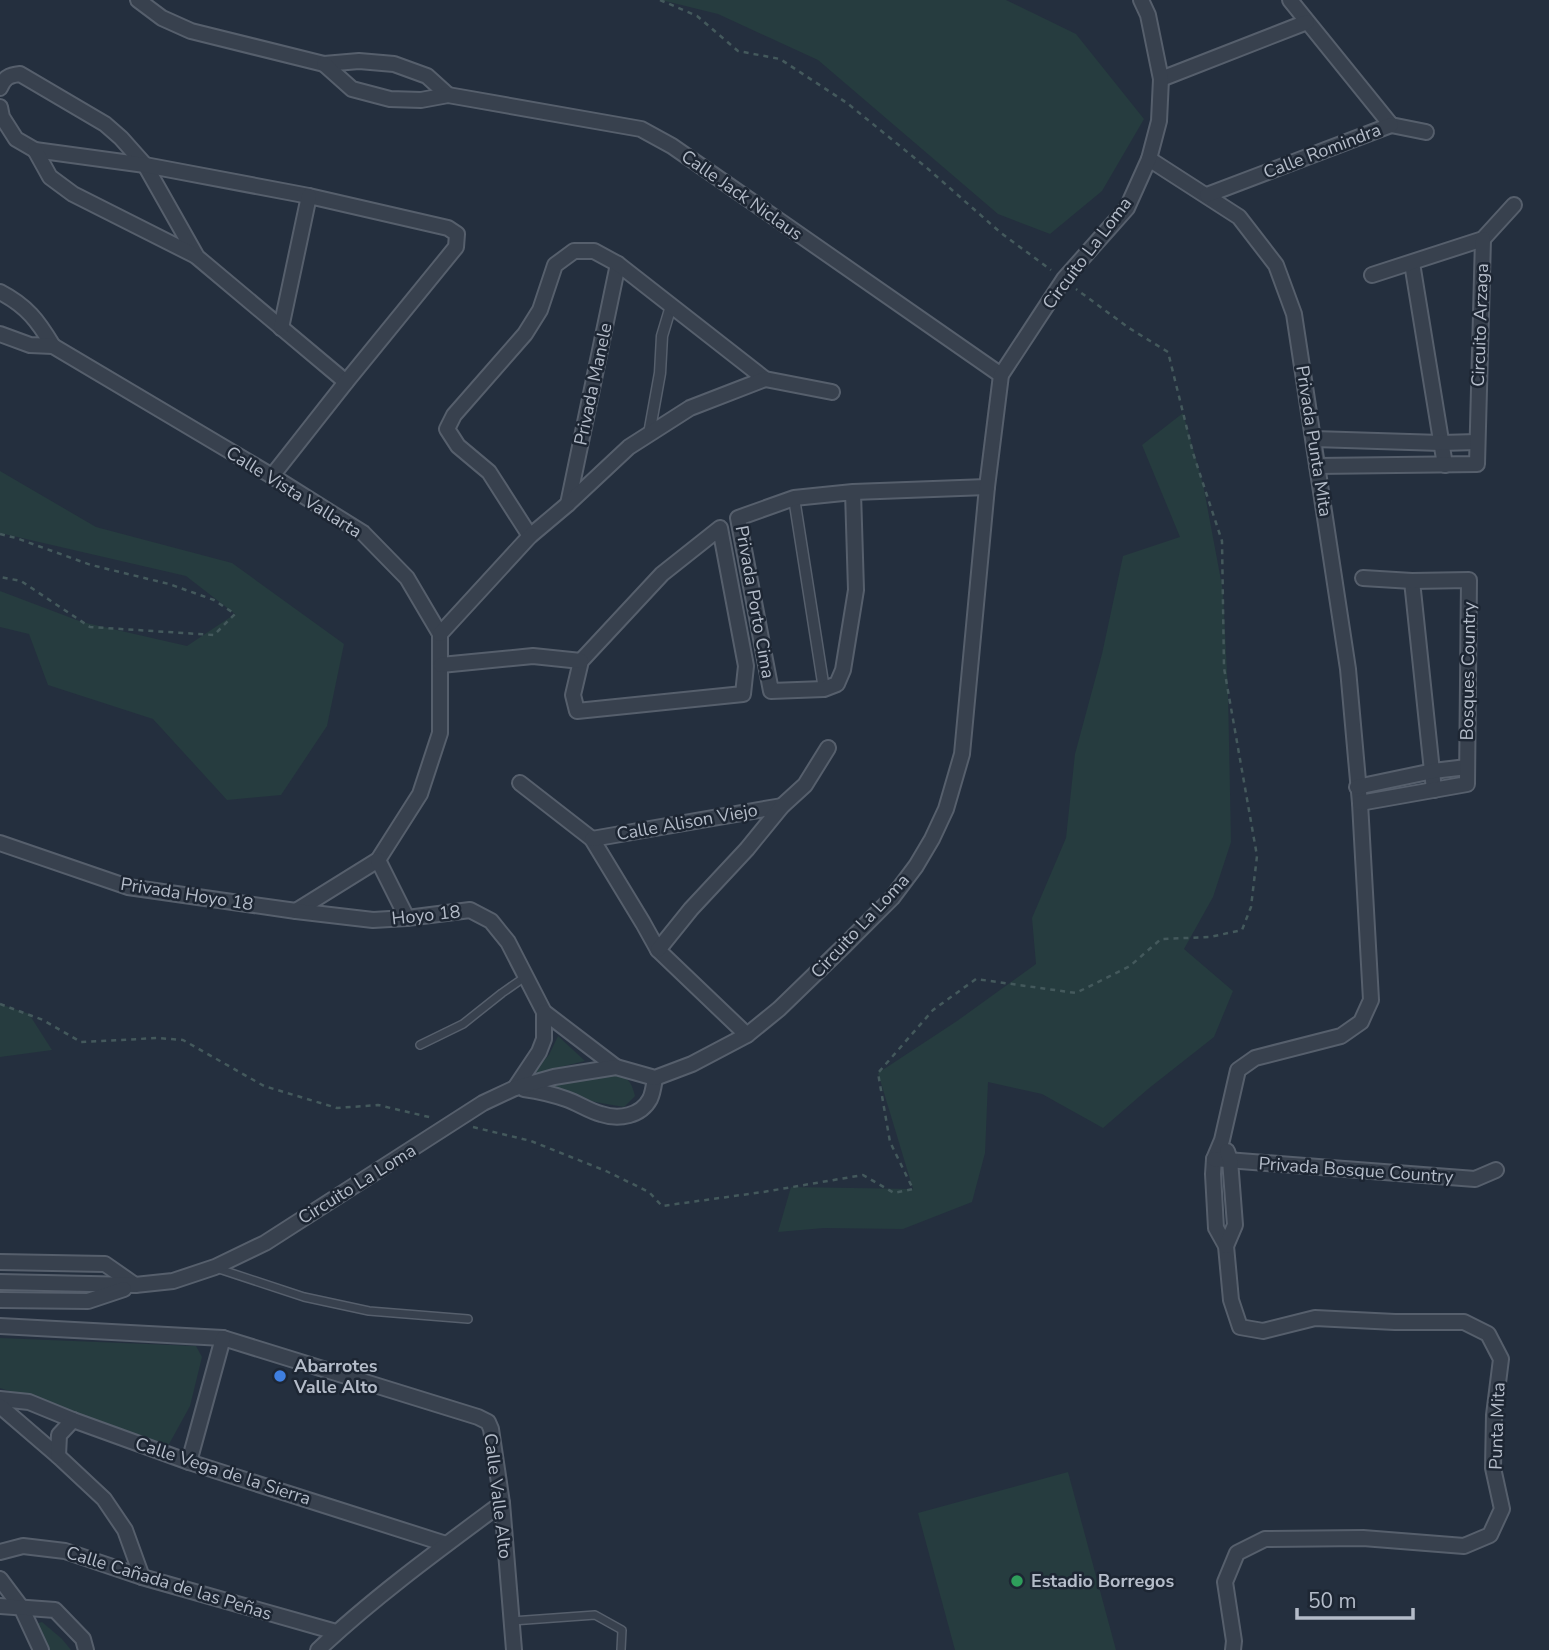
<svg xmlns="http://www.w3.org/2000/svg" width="1549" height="1650" viewBox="0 0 1549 1650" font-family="'Nunito Sans',sans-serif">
  <rect width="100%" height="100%" fill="#242f3e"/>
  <g fill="#263c3f">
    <path d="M661,0h345l70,34 68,85 -42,72 -52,43 -52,-20 -180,-154 -100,-46z"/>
    <path d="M1183,413l20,71 20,107 5,101 3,150 -18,55 -29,52 49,42 -19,46 -66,52 -45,39 -61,-34 -54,-12 -3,71 -13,49 -69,27 -79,-1 -46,4 13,-45 122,2 -35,-116 79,-52 79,-57 -4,-46 34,-80 9,-84 27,-100 21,-98 57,-19 -38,-92z"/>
    <path d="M0,471l96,56 136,36 112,81 -17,82 -46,69 -54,5 -74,-81 -105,-34 -19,-51 -29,-7v-36l82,31 105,24 48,-32 -49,-38 -186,-43z"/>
    <path d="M0,1004l29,10 23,36 -52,7z"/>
    <path d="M558,1036l27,25 -54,13 18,-19z"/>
    <path d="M599,1074c21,1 31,-1 36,22l-11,11 -29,-5 -49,-17z"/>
    <path d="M0,1338l196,8 6,11 -12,49 -22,40 -15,-3 -119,-44 -34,-11z"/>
    <path d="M1068,1472l48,178h-161l-37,-137z"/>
    <path d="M42,1622l20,17 9,11h-27l-9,-26z"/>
  </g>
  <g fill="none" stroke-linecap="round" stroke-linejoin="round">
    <g stroke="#565f6c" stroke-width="10">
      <g id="service">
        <path d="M420,1045l43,-21 39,-31 23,-16"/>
        <path d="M216,1268l88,29 65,14 99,8"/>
        <path d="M512,1621l83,-6 27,15 -1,20"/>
      </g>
    </g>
    <g stroke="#565f6c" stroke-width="13">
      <g id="pedestrian">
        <path d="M649,434l11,-61 2,-37 9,-30"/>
        <path d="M794,498l30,191"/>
      </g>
    </g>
    <g stroke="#565f6c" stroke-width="18">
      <g id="minor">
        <path d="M138,0l24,18 29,13 133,33 35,-3 35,3 33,12 21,19"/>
        <path d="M1290,0l101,125"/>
        <path d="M324,64l28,25 38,10 31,1 27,-5 193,34 31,17 329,229"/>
        <path d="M1161,79l146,-57"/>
        <path d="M0,88c4,-10 9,-13 20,-14l85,50 16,14 24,27 52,92 149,125"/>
        <path d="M0,107l2,10 14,22 19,11 110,15 164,31 139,32 9,6 -1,13 -110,135 -74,94"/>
        <path d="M1391,125l35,7"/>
        <path d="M35,150l15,27 23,17 123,62"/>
        <path d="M1149,159l90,58 37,48 18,49 54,355 12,134 11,197 -10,22 -20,14 -86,22 -17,12 -16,70 -8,19 -1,15 3,54 10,18 5,54 9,27 23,4 52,-13 80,4h69l24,12 13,25 -7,56 -1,53 9,41 -12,26 -26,11 -101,-8 -98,1 -28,14 -12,29 9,59 -1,9"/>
        <path d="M1207,195l184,-70"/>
        <path d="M1412,263l33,202"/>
        <path d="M1372,275l111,-36 31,-34"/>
        <path d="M0,292c27,14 38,29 53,54"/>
        <path d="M281,328l28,-132"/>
        <path d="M0,334l30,11 23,1 219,130 91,57 44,45 33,56v99l-20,61 -42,66 -82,51"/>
        <path d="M1314,439l127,4 36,-1"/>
        <path d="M1317,466l160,-2 6,-225"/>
        <path d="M853,492l3,98 -13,80 -6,14 -13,5 -53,2 -33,-173 56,-20 59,-6 134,-5"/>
        <path d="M568,504l50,-240"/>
        <path d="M720,528l26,138 -3,28 -166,17 -4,-16 8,-34 81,-87z"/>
        <path d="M530,536l-41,-64 -31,-26 -11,-17 7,-14 71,-81 15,-24 15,-45 19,-14h20l24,13 147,115 67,13"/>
        <path d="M1412,581l22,209"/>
        <path d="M440,634l90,-98 38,-32 61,-57 61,-39 75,-29"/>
        <path d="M441,665l92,-9 48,5"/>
        <path d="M520,783l72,56 51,84 15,27 89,85"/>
        <path d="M1357,787l76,-16 34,-4"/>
        <path d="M1360,803l107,-19 2,-204 -57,1 -49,-3"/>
        <path d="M592,839l190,-33"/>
        <path d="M0,843l128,44 168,24 77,9 34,-2 63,-8 21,11 17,21 36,70 72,55"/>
        <path d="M378,860l29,58"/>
        <path d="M658,950l33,-41 56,-60 35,-43 23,-21 23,-37"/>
        <path d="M515,1088l24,-36 5,-13v-27"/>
        <path d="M524,1089c14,2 28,5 42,10 12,4 23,12 35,15 18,6 40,2 49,-15 3,-6 4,-15 5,-21"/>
        <path d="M1214,1159l261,20 21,-9"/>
        <path d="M1226,1246l9,-21 -5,-65 -3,-9"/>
        <path d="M0,1262l105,2 30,21"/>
        <path d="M0,1282l135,3 38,-4 42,-14 50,-24 218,-140 32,-15 39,-11 62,-10 39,11 37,-14 55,-29 32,-26 65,-63 48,-48 24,-32 16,-27 14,-30 16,-55 25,-267 14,-112 63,-96 63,-71 22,-49 10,-38 2,-42 -13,-64 -7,-15"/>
        <path d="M0,1300l88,1 36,-12"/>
        <path d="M0,1326l223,12 255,79 10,5 3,7 11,74 12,147"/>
        <path d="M0,1399l29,3 44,18 116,42 257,82"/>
        <path d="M0,1406l58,50 46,43 21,31 17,47"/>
        <path d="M58,1456l1,-21 14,-15"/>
        <path d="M189,1462l34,-124"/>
        <path d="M0,1552l23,-6 42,5 77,26 194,55"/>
        <path d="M0,1579l21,28 20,43"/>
        <path d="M0,1606l55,4 28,29 3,11"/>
        <path d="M318,1650c56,-53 122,-101 184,-147"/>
      </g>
    </g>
    <g stroke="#44595c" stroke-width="2.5" stroke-dasharray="5 5" stroke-linecap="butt">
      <path d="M660,0l37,16 41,35 42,8 67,44 80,65 74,65 50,37"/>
      <path d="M0,534l16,4 75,27 78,19 45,16 21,14 -21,21 -124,-8 -69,-46 -21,-4"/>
      <path d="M0,1004l43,16 38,22 77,-4 25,2 81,46 73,22 41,-3 55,13"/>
      <path d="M473,1127l58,14 75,30 43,21 13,14 101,-14 100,-17 31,18 19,-4 -23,-47 -12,-69 55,-63 43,-31 100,14 54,-27 31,-27 49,-2 32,-7 9,-23 6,-51 -33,-188 -2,-127 -29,-88 -25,-101 -39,-24 -53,-39"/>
    </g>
    <use href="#service" stroke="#38414e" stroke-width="7"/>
    <use href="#pedestrian" stroke="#38414e" stroke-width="10"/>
    <use href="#minor" stroke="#38414e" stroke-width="14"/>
  </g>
  <circle fill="#3f7fe0" stroke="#1d2633" stroke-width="2.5" cx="280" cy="1376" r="7"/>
  <circle fill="#2e9e5b" stroke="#1d2633" stroke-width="2.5" cx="1017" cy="1581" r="7"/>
  <g text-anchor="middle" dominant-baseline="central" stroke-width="5" stroke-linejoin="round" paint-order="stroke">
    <g font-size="18" fill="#b4bcc9" stroke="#1d2633">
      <text transform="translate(1322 151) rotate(-21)">Calle Romindra</text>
      <text transform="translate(742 195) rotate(35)">Calle Jack Niclaus</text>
      <text transform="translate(1087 253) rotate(-53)">Circuito La Loma</text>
      <text transform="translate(1480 325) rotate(-88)">Circuito Arzaga</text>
      <text transform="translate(593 384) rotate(-78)">Privada Manele</text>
      <text transform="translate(1314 441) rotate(81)">Privada Punta Mita</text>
      <text transform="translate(294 492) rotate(32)">Calle Vista Vallarta</text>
      <text transform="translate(755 602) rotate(80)">Privada Porto Cima</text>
      <text transform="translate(1468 671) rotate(-89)">Bosques Country</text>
      <text transform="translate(687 822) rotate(-10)">Calle Alison Viejo</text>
      <text transform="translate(187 894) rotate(9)">Privada Hoyo 18</text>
      <text transform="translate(426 915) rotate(-6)">Hoyo 18</text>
      <text transform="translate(860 926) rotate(-47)">Circuito La Loma</text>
      <text transform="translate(1356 1170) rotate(4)">Privada Bosque Country</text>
      <text transform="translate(357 1184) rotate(-32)">Circuito La Loma</text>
      <text transform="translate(1497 1426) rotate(-88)">Punta Mita</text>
      <text transform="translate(223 1471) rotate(18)">Calle Vega de la Sierra</text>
      <text transform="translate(498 1496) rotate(83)">Calle Valle Alto</text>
      <text transform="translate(169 1583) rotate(17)">Calle Cañada de las Peñas</text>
    </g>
    <g font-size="18" font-weight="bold" fill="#b4bcc9" stroke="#1d2633" text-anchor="start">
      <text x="294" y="1366">Abarrotes<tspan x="294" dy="21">Valle Alto</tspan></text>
      <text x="1031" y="1581">Estadio Borregos</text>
    </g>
  </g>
  <path d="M1297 1608v10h116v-10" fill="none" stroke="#b4bcc9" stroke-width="3.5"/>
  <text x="1308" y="1608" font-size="21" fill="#b4bcc9" stroke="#1d2633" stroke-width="5" paint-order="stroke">50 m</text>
</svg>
